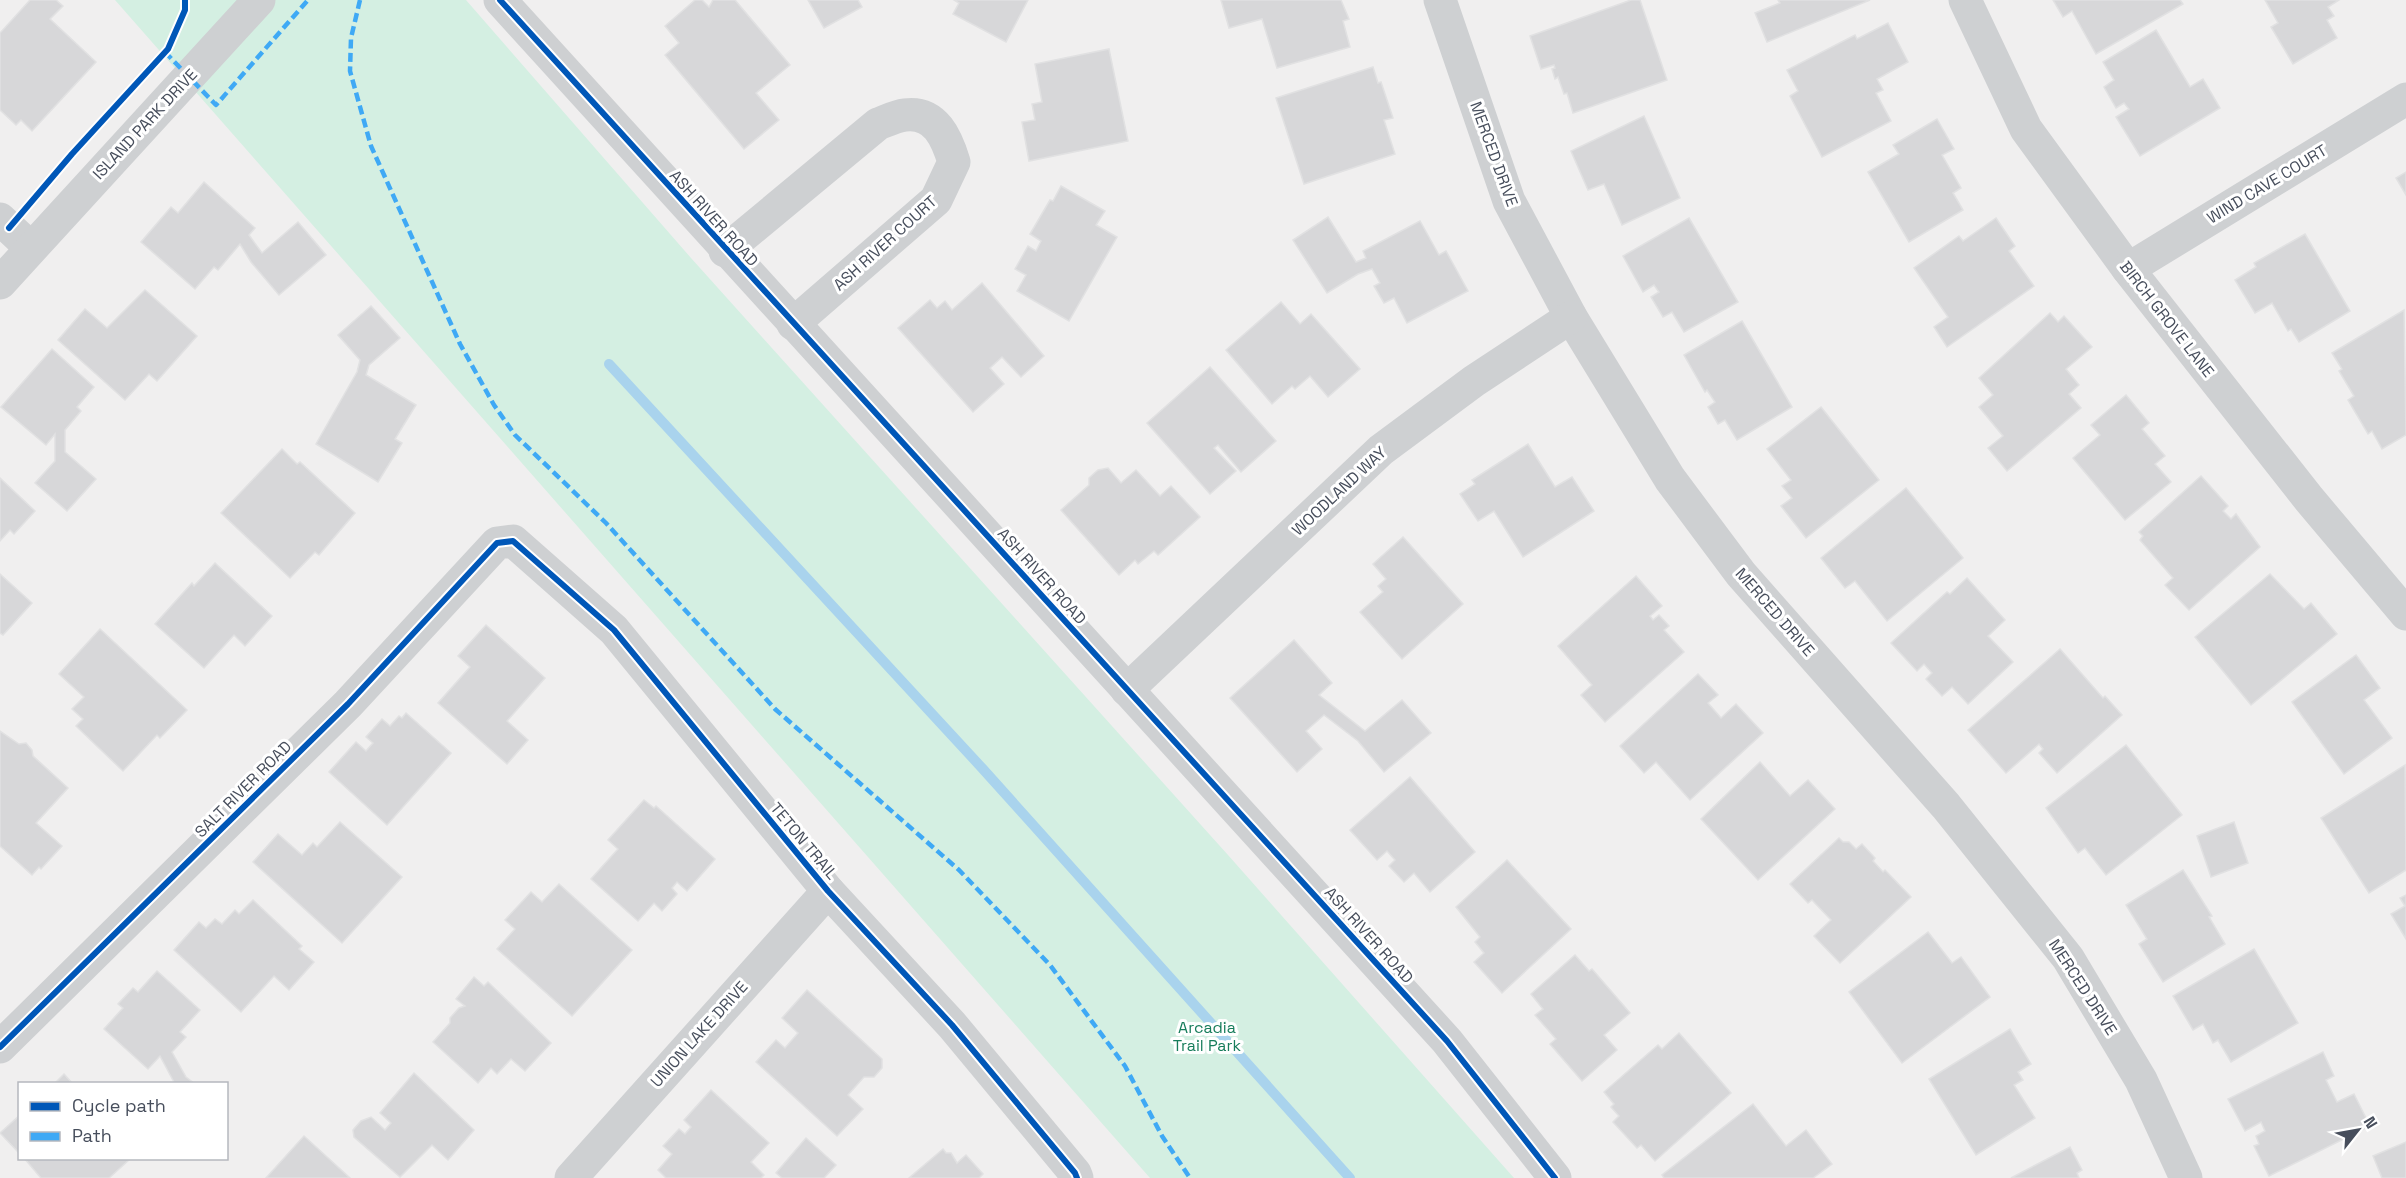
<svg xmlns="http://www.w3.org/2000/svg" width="2406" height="1178" viewBox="0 0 2406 1178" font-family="'Space Grotesk',sans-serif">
  <rect width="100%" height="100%" fill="#f0efef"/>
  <path fill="#d4efe2" d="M115,0h351l225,258 537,597 286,323h-364z"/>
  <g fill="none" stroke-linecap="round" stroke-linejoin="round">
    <path stroke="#a9d3ed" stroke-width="10" d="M609,364l373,404 368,410"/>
  </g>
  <g fill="#d7d7d9" stroke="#e1e1e2" stroke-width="1.5">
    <path d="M30,0h26l7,6 -13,13 46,43 -64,69 -11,-11 -5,5 -16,-15v-77z"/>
    <path d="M695,0h7l7,7 4,-7h22l55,65 -34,28 23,27 -35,29 -79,-94 14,-12 -14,-17z"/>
    <path d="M808,0h50l4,7 -38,21z"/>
    <path d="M954,0h74l-22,42 -53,-28 6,-11z"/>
    <path d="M1221,0h120l8,19 -6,2 7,26 -73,21 -15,-49 -33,9z"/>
    <path d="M1631,0h9l27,80 -94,33 -6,-20 -3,1 -6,-17 -3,2 -3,-10 3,-1 -1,-3 -13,4 -11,-33z"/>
    <path d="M1778,0h92l-103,42 -12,-29 25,-10z"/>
    <path d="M2053,0h127l3,4 -87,50 -24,-43 -9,6z"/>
    <path d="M2265,0h74l-11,7 6,9 -7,4 10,18 -44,26 -22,-37 7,-4z"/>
    <path d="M1888,23l20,39 -31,17 6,11 -7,3 15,28 -69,36 -32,-61 8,-5 -11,-21 68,-35 2,4z"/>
    <path d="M2156,30l34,57 13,-8 17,29 -80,48 -24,-39 13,-8 -5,-6 -8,5 -12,-21 10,-7 -11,-18z"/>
    <path d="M1109,49l19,92 -99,20 -7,-39 13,-2 -3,-16 10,-2 -7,-38z"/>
    <path d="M1373,67l5,16 3,-1 12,36 -9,2 11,34 -91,30 -28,-86z"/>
    <path d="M1644,116l36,82 -58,27 -18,-41 -16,6 -17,-39z"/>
    <path d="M1937,119l17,30 -12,6 19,33 -8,5 10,17 -54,32 -41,-70 31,-18 -6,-9z"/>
    <path d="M2406,172v23l-10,-17z"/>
    <path d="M204,182l51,46 -6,7 13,18 36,-31 28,33 -47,40 -28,-33 -11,-18 -22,26 -4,-3 -19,22 -54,-47 30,-35 7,6z"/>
    <path d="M1061,186l44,25 -9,14 21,12 -48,84 -52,-30 9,-16 -11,-6 13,-23 8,5 5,-10 -11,-7 20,-34 3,1z"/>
    <path d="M1328,217l28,45 10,-4 -3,-7 57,-30 19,34 7,-4 22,40 -61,32 -13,-25 -10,5 -10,-17 6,-3 -8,-14 -14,5 -31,19 -34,-53z"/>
    <path d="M1689,218l49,84 -54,30 -12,-20 -9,5 -12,-20 8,-5 -5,-7 -11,7 -20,-36z"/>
    <path d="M1996,218l19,28 -6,5 25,35 -87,61 -13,-20 14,-10 -34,-49 45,-32 4,5z"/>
    <path d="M2305,234l45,77 -51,31 -8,-13 -3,2 -16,-28 -17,10 -20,-33 21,-13 -2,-4z"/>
    <path d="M982,283l62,73 -23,21 -19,-20 -12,11 14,16 -31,28 -75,-84 32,-28 7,8 8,-7 7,9z"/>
    <path d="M145,290l52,46 -40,45 -8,-7 -24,26 -67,-60 27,-31 22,19z"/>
    <path d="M1281,302l19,22 11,-10 49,55 -32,28 -18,-21 -15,13 -3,-3 -20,18 -46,-54z"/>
    <path d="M371,306l29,32 -31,27 -3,10 50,30 -21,34 7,4 -24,39 -62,-38 41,-72 3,-12 -22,-25z"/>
    <path d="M2404,310l2,125 -24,14 -10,-18 -4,3 -20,-34 6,-4 -15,-25 3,-2 -10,-16z"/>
    <path d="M2050,313l8,9 6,-6 28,31 -26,22 13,16 -10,9 12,14 -74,63 -19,-23 15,-12 -24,-29 14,-12 -14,-17z"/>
    <path d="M1742,321l50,86 -55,33 -12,-20 -7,4 -10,-17 7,-5 -8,-12 -2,2 -21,-37z"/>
    <path d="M52,349l42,38 -17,20 4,4 -16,19v22l31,27 -29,32 -32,-28 20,-22v-27l-9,11 -45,-38z"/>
    <path d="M1210,367l66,74 -35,31 -23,-27 -4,3 22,23 -26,23 -63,-71z"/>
    <path d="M2126,395l23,28 -7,6 23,27 -10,8 16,18 -46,38 -52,-62 27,-23 -9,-10z"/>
    <path d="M1821,407l58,73 -73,58 -25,-32 11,-8 -10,-12 9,-6 -24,-31z"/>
    <path d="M1528,444l27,43 17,-10 22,34 -71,46 -29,-46 -16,10 -18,-27 15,-10 -3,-4z"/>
    <path d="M282,449l15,15 3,-2 55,51 -36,42 -4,-3 -25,26 -69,-65z"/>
    <path d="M1108,468l13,15 15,-13 24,26 11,-10 29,31 -42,38 -4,-4 -16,13 -3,-4 -16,15 -58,-65 28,-25v-7l9,-8z"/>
    <path d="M2201,476l27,30 -5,5 8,8 5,-5 24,33 -71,63 -24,-25 8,-7 -33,-38 3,-4 -4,-4z"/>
    <path d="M0,478l35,33 -21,23 -4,-4 -10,11z"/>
    <path d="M1906,488l57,70 -76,63 -32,-40 -10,7 -24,-30z"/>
    <path d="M1403,537l60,67 -61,55 -42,-47 23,-20 -5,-6 8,-7 -13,-15z"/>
    <path d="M215,563l57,53 -27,30 -11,-11 -30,33 -49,-44 37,-41 2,3z"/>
    <path d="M0,574l32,29 -29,32 -3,-2z"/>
    <path d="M2270,574l34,35 7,-6 26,31 -86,71 -56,-68z"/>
    <path d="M1636,576l26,30 -12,10 3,4 6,-5 10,11 -5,4 20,22 -79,70 -24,-27 11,-10 -34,-39z"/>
    <path d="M1967,578l38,42 -17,16 25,26 -45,42 -16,-17 -10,9 -16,-17 6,-6 -8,-9 -7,7 -26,-28 56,-51 3,2z"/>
    <path d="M486,625l59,53 -38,43 21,19 -21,24 -69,-61 32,-36 -12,-11z"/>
    <path d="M100,629l87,81 -27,28 -3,-3 -34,36 -47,-45 7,-7 -11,-10 12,-12 -25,-23z"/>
    <path d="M1294,640l38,43 -13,12 46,36 37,-31 29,33 -47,39 -26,-31 -34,-26 -18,16 16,18 -25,23 -67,-74z"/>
    <path d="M2060,649l43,49 2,-2 17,19 -65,58 -18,-20 4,-4 -4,-5 -33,29 -38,-43z"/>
    <path d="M2356,655l24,33 -16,12 28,38 -48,36 -52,-72z"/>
    <path d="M1698,674l20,21 -10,8 13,15 15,-14 27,29 -73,67 -34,-38 -12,11 -24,-27z"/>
    <path d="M406,713l45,40 -64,72 -58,-53 27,-30 10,9 7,-8 -7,-6 16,-18 8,7 9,-10 3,2z"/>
    <path d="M0,731l19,13 7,-1 6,7 1,6 35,32 -32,35 26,23 -21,23 -2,-2 -7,8 -32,-29z"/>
    <path d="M2126,745l56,70 -76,60 -21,-27 -7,5 -32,-45z"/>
    <path d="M1760,762l30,34 18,-16 27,29 -77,71 -57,-61z"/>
    <path d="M2405,765l1,105 -37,23 -48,-75z"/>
    <path d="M1410,777l65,75 -45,40 -16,-19 -10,9 -15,-16 6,-6 -8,-9 -10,9 -27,-30z"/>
    <path d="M644,800l10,8 2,-2 59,53 -28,32 -10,-9 -5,6 5,6 -15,17 -8,-8 -16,18 -47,-42 27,-30 -10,-9z"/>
    <path d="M340,822l62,55 -60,66 -89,-81 25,-28 24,21 11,-12 4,4z"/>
    <path d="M2234,822l14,41 -37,14 -14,-41z"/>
    <path d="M1839,838l4,4h6l7,7 6,-5 13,14 -2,3 10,11 2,-2 26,27 -71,66 -26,-27 17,-16 -19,-20 -4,3 -18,-19z"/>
    <path d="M1507,860l64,69 -69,64 -28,-31 10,-9 -9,-11 5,-5 -24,-30z"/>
    <path d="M2183,870l29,46 -3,1 16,27 -62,38 -24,-38 8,-5 -21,-34z"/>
    <path d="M559,884l73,66 -60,66 -75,-67 18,-20 -10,-9 26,-28 11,10z"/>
    <path d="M2406,895v44l-15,-25 14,-8 -5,-8z"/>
    <path d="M253,900l49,46 -3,3 15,13 -25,28 -15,-14 -33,36 -67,-62 25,-28 7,6 9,-9 7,5 13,-14 4,4z"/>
    <path d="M1928,932l24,31 9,-6 29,40 -88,66 -53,-71z"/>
    <path d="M2254,949l44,74 -67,39 -13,-22 -5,3 -10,-19 -10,6 -20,-34z"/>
    <path d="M1575,955l14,16 3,-2 38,44 -26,22 13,15 -35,31 -32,-37 6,-5 -21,-24 8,-6 -12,-15z"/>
    <path d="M157,971l43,39 -20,22 6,5 -14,15 14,25 9,7h-20l-15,-28 -12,13 -44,-40 19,-21 -5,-4 15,-16 5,4z"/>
    <path d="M474,977l10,9 4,-4 63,61 -26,28 -14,-12 -14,15 -6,-6 -13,15 -45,-41 17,-19v-5l9,-10 6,-2 -9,-7z"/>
    <path d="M807,990l75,69v9l-8,9h-10l-16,18 15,14 -26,27 -81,-74 20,-22 9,8 13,-15 -16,-15z"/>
    <path d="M2010,1029l21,35 -13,8 5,8 -9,5 21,33 -59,37 -47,-76z"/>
    <path d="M1679,1033l52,60 -76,68 -14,-16 -4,3 -24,-26 6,-6 -8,-9 3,-3 -10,-12 54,-47 4,4z"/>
    <path d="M2323,1052l11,24 -8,4 11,22 17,-8 16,32 -101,50 -15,-30 5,-2 -3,-8 9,-5 -4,-9 -16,9 -17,-32z"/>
    <path d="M414,1073l60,57 -26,30 -16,-15 -32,32 -46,-40 -1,-7 8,-9 10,-4 14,13 6,-7 -11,-10z"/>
    <path d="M64,1074l9,10h-19z"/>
    <path d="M711,1090l58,53 -18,19 13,13 -3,3h-95l-8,-8 14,-16 -9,-8 16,-17 6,5 6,-7 -7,-7z"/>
    <path d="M1753,1104l33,42 20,-16 26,34 -19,14h-149l-2,-3z"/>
    <path d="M20,1115v39l-20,-21z"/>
    <path d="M304,1136l46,42h-84z"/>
    <path d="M806,1138l30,27 -12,13h-42l-6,-5z"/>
    <path d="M2406,1142v36h-24l-9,-22z"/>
    <path d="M2070,1147l12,23 -5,3 2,5h-68z"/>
    <path d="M943,1149l3,4h5l6,10 9,-8 17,19 -4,4h-70z"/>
    <path d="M24,1158h105l1,1 -21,19h-68z"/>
  </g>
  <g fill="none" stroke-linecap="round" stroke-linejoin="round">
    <g stroke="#ced0d2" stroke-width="33">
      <path d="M500,0l947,1041 108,137"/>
      <path d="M1440,0l69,201 62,116 99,162 71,95 205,232 122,152 73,122 45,98"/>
      <path d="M1965,0l61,129 102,140 181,230 97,115"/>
      <path d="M0,219l31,29"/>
      <path d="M725,251l153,-127c8,-3 18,-8 27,-9 31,-4 42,24 49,47l-18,38 -143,124"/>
      <path d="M2128,269l278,-170"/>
      <path d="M0,283l259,-283"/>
      <path d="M1127,690l254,-240 93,-69 97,-64"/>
      <path d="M0,1047l348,-343 149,-161 16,-2 101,89 214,261 124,134 123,148 2,5"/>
      <path d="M571,1178l257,-287"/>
    </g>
    <g stroke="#3fa9f5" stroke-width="4.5" stroke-dasharray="9 4.5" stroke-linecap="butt">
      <path d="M360,0l-9,38 -1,33 21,75 89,198 34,61 21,30 91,88 169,186 184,161 91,95 75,101 37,70 28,42"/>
      <path d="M165,52l51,53 92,-105"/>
    </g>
    <g stroke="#fff" stroke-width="10">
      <g id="cycleway">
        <path d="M500,0l947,1041 108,137"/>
        <path d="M9,228l63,-74 96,-105 17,-39v-10"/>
        <path d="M0,1047l348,-343 149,-161 16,-2 101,89 214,261 124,134 123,148 2,5"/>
      </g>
    </g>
    <use href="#cycleway" stroke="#0057b8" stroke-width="6"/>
  </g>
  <g text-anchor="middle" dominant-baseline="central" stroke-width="6" stroke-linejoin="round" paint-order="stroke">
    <g font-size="16" fill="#474e5c" stroke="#fff">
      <text transform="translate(145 124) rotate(-47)">ISLAND PARK DRIVE</text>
      <text transform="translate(1494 154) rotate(70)">MERCED DRIVE</text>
      <text transform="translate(2267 184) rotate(-31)">WIND CAVE COURT</text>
      <text transform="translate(714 218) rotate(48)">ASH RIVER ROAD</text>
      <text transform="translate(885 243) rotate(-42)">ASH RIVER COURT</text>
      <text transform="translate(2167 319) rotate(52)">BIRCH GROVE LANE</text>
      <text transform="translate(1339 491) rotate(-43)">WOODLAND WAY</text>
      <text transform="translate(1042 576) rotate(48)">ASH RIVER ROAD</text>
      <text transform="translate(1775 612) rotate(49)">MERCED DRIVE</text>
      <text transform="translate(243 789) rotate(-45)">SALT RIVER ROAD</text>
      <text transform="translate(804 841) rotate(50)">TETON TRAIL</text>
      <text transform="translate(1369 935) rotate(48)">ASH RIVER ROAD</text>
      <text transform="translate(2083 987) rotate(57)">MERCED DRIVE</text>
      <text transform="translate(699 1034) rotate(-48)">UNION LAKE DRIVE</text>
    </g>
    <g font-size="16" fill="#177d5b" stroke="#fff">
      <text x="1207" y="1027">Arcadia<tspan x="1207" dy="18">Trail Park</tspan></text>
    </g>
  </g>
  <rect x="18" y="1082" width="210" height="78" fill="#ffffff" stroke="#b5b8be" stroke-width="1.5"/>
  <rect x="30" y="1102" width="30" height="9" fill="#0057b8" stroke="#b5b8be" stroke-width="1.5"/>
  <text x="72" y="1112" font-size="18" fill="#474e5c">Cycle path</text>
  <rect x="30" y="1132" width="30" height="9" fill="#3fa9f5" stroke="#b5b8be" stroke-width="1.5"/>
  <text x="72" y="1142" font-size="18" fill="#474e5c">Path</text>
  <g transform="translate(2358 1130) rotate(59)" stroke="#ffffff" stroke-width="4.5" paint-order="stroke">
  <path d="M0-4.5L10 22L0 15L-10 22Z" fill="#474e5c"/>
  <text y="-9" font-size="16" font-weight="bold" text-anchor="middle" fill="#474e5c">N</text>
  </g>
</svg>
